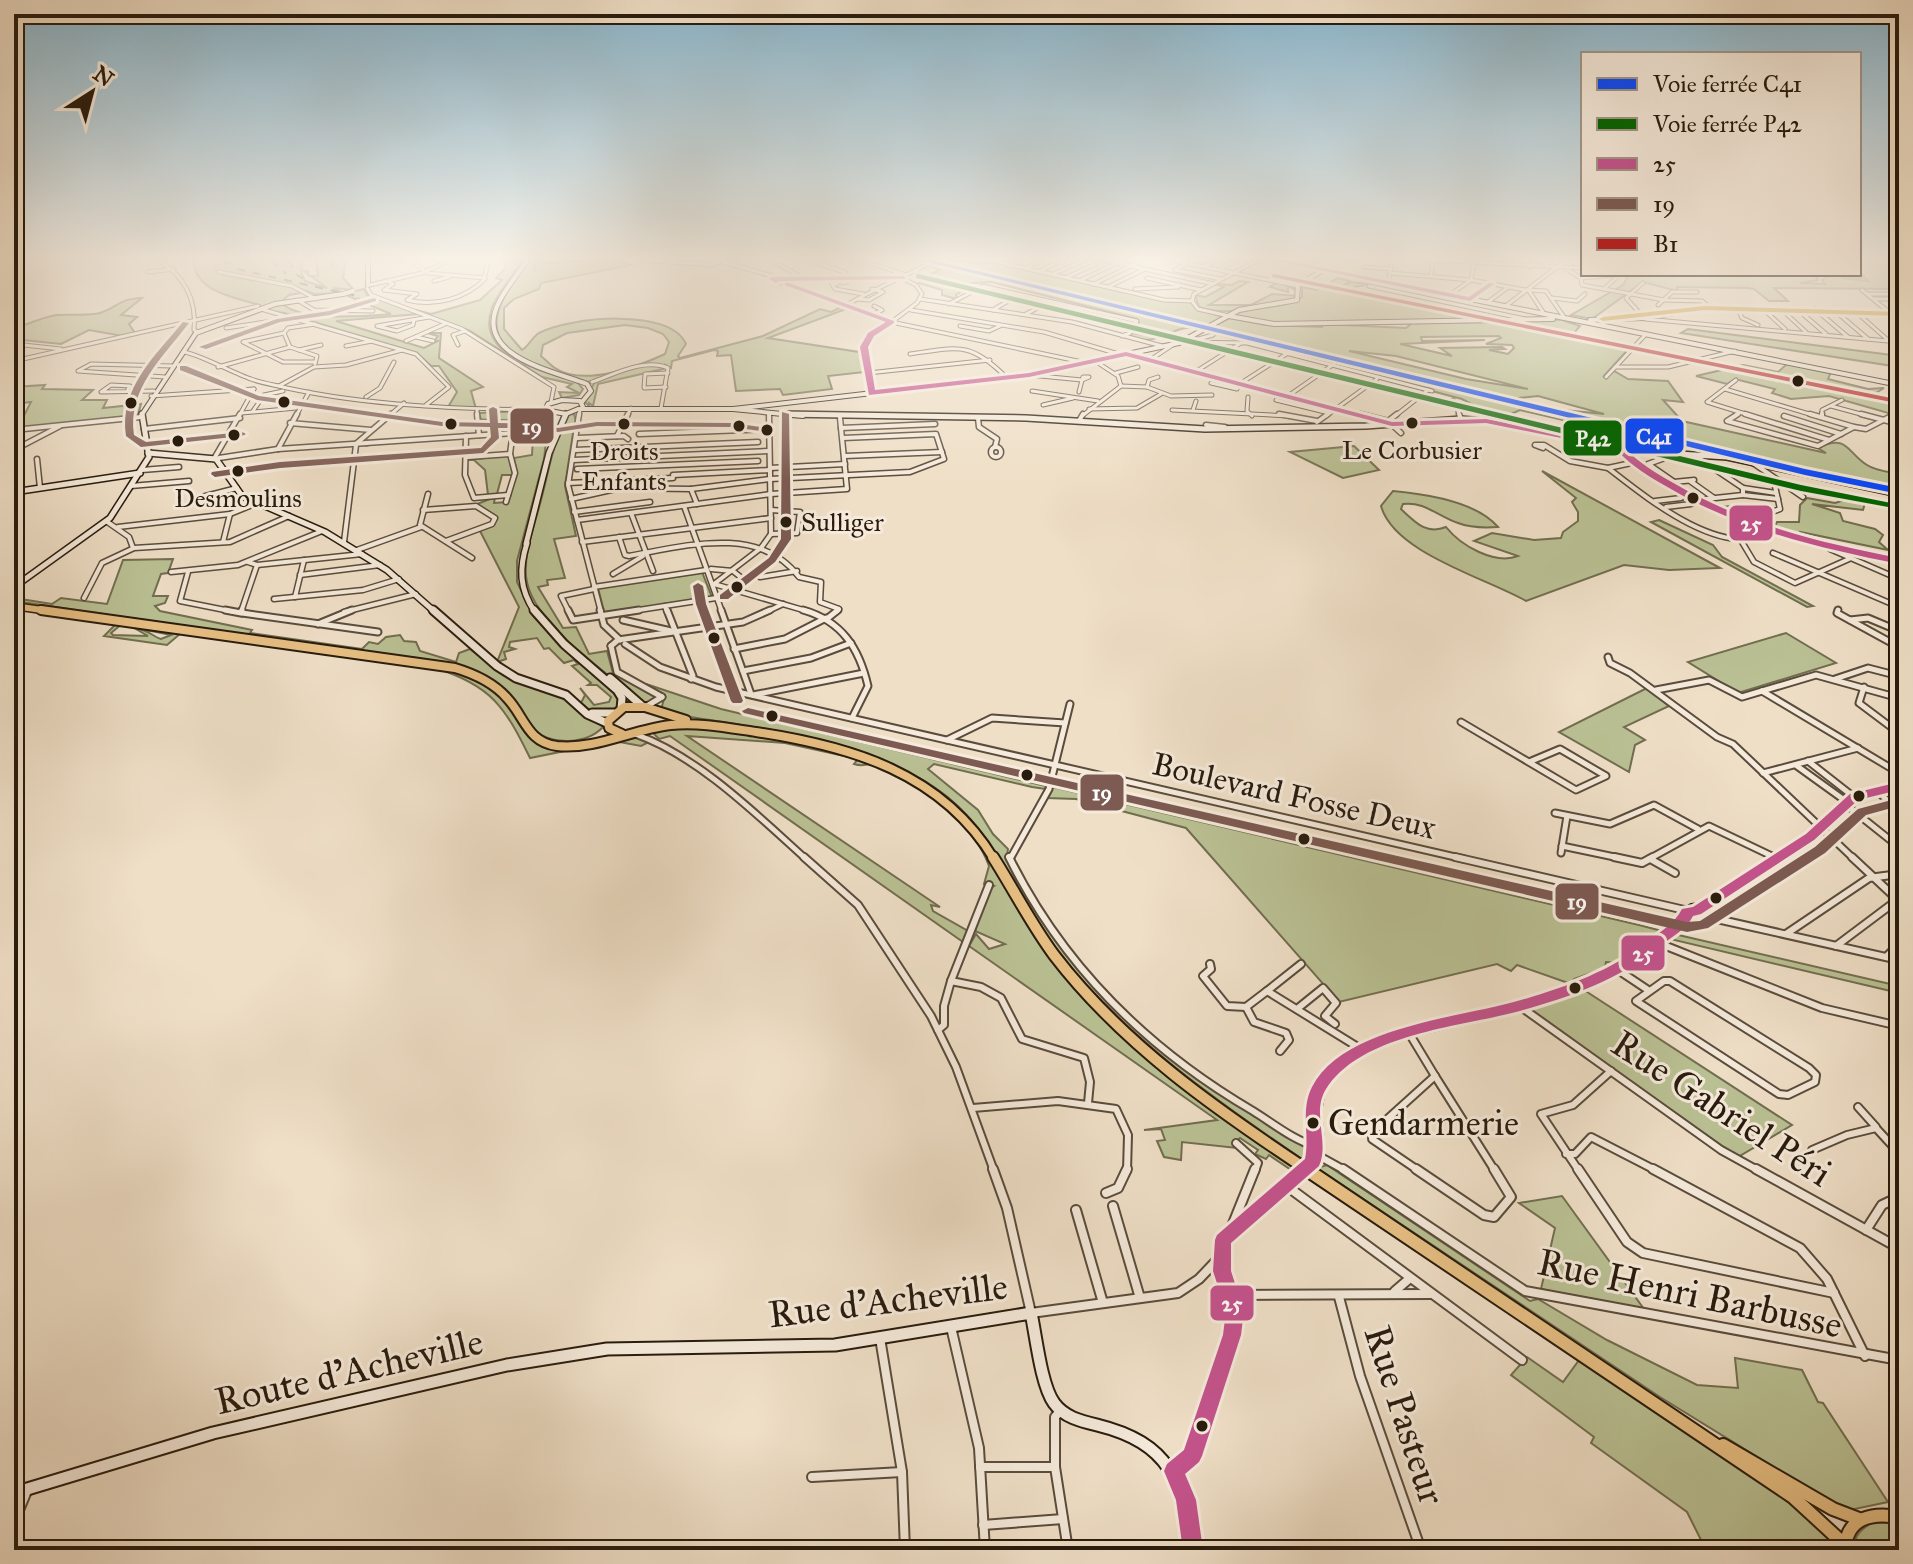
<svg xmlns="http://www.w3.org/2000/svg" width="1913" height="1564" viewBox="0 0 1913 1564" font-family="'IM FELL Great Primer',serif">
  <rect width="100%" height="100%" fill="#efdfc7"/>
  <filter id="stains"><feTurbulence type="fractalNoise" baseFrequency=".0025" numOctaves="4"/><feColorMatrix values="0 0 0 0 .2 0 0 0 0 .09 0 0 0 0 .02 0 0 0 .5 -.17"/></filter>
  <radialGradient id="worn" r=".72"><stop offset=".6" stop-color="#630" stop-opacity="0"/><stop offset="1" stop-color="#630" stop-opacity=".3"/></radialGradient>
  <g fill="#bac194" stroke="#716e50" stroke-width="2" fill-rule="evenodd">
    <path d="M193,260h20l4,13 10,3 -8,-5 -3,-10 7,-1 3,5 -1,-5h78l-2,12 4,9 22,7 -23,-17h4l1,5h9l-2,-16h16v7l2,-7h12l-3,18 11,12 -21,-2 10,5 -29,1 -9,-4 2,2 -18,3 -8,7c16,20 85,14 110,12l-48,-20 21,-5 3,6 52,19 -83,7 88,27 14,-7 -3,-1 3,-4 -11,-3h14l-2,25 44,29 -12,4 5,18 -28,-2 9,-15 -18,-26h-8l-14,-13 -133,-40 -35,-4 10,-4c-25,-8 -64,-13 -66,-45z"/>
    <path d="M507,260h16c-9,15 -25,31 -31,48 -18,49 56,64 86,75l5,6 -4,6 -17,3 -3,-6 20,1 -12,-6 5,-3 -30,-7 -72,-46 -54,-21 15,4 49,-14 22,-20 -6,-2 8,-8z"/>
    <path d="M530,260h5l-1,12 3,-12h9l-1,3 63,-3 -2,2 12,-2 13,5 -90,18 -2,6 -25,10 -10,9v21l18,21c7,-4 10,-13 17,-17 31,-16 131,-26 147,11l-8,12 2,2 83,-22 57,-27 11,3 10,-5 5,2 -78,29 91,14 6,20 -37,4 4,13 -49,6 -3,-6 -44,2 -5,-36 -14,1 1,-5 -4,-1 -42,11 -1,7 -7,-4 3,4 -69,16 -5,22 -4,-3v3l-5,-5 12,-21 -8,2c-14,-5 -29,-7 -43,-12 -73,-26 -51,-65 -15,-110zM625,325l23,3 15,6 6,8 -4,12c-28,13 -81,33 -110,14 -4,-2 -9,-8 -14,-12l2,-11 24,-12z"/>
    <path d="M960,260l21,4 8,-2 -7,-2h7l174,41 28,1 5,7 27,8 -14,9 -275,-65z"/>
    <path d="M1859,260h40v23l-10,-1 10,3v4l-125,-1 14,13h-19l-15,-12 -7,-1 -70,-1v4l-34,-9 -51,37 -21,-4 52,-30 4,-7 -3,-4h192l2,6 -18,3 25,1 -3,-4c12,-8 27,-9 39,-2h-20l27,3 -9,-9z"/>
    <path d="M931,262l274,65c-15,4 -10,-2 -24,2 -25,8 -29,16 -56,7l6,-3 21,3 -4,-8 -16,3 7,-7 -2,-5 -145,-37 -32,2 6,4 -10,7 1,4 -15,-4v-5l-23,-7 4,-2 -3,-2 20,-9 -13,-5z"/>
    <path d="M1338,278l11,3 -8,7 10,-6 18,2 -19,4 137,28 75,4 18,6 -7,8 58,12 -28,31 11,-6 14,8 40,2 15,21 -20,-2 19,21 144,32 -8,-5c30,-15 29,5 49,17 9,6 22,7 32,9v15l-356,-81 61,6 -66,-18 -19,2 12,7 -320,-78 19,-9 36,7 56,2 1,-3 83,4 6,-5 -140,1 -40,-9c22,-11 51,-4 70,-18v-10l15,3zM1499,336l2,2 -15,6 26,1 2,3 -6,6 -19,-4 16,-1 -3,-2 -62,1 12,8 -52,-12 85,-4 -63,1 -1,-4zM1349,351l47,5 132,33 -62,-10z"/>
    <path d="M1239,281l9,1 -39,23h42l21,-11 25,2 -2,-6 -7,-4v6l-18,-5 8,-5 17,5 4,8 -3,4c-33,6 -66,19 -97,8l-4,-12 10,2 19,-10 -9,-3 17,1z"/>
    <path d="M142,298l-21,17 16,2 -8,7 6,9 -12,3 -34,-6 -28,14 -47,-5v-10c14,-5 29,-12 42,-14 13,-1 34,1 44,-2 19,-6 17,-14 42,-15z"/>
    <path d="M1209,328l420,103 3,5 -112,-26 -25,11 -2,-5 -31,-17 -246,-65 2,-2z"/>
    <path d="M1688,329l211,27v11l-218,-34z"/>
    <path d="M1787,364l44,8 -3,7 40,10 16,-1 -13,8 28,11 -11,6 -59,-17 -38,3 -19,-6 3,-4 -40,-10 -8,5 -31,-8 47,-11 35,7z"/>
    <path d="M45,385l-3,4 51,1 -11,10h25l-4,8 38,-4 -3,11 -121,14 14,-27 -17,2v-17z"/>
    <path d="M541,410l8,6 -5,43 -27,102v21l17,35 79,72 6,10 -3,11 -25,1 -10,-8 4,-8 -5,-7 14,17 15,-3 2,-5 -14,-12h-9l3,-2 -19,-17 6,-2 -4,-4 -10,3 -15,-15 -5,1 -7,-11 -27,4 -1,5 6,2 -11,3 2,7 -9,3 22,-55 -40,-78 16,-7v-6l-18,-12 18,-7 -1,6 14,-1 9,-29 -3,-15 18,-3 1,-17 -16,-3 1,-3 23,-2 1,-8 -10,-9h-19l-6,8 -26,-1 -2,-7z"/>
    <path d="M574,414l3,12h-3l-9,60 11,50 -22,3 11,39 -18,2 1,5 -10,2 25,41 13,-1 13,27 18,-3 6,22 43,24 -12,7c-33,-29 -114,-80 -118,-128 -2,-23 8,-49 14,-72 8,-30 13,-60 25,-89z"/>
    <path d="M1354,446l25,24 -36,8 -53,-26z"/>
    <path d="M509,455l5,20h-12l-5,19 -9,1 -3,-25 -11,-10h-6z"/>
    <path d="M1542,471l178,97 -51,2 -45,-5 -98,36c-40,-23 -132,-48 -145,-95l12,-15c33,3 83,10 105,36 -14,1 -27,1 -40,-4 -19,-6 -34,-22 -55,-19l-2,5c14,13 25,26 45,18 15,19 49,38 72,29l-44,-15 18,-8 42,7 27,-2 2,-6 15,-11v-9l-6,-10 4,-4z"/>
    <path d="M1807,498l28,5 16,-5 48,9 -34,-4 -2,7 -51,-6 28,9 3,8 32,8 8,6 -4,7 9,8 -88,-18 -3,6 -66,-20 -35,-18h6l12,8 25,-3 27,19 9,2 2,-4h22l1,-17z"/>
    <path d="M1659,520l54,25 9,12 91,49 -6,1 -156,-85z"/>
    <path d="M173,559l-5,14 -7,1 -8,22h15l-3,7 -10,3 5,5 92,19 -2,3 112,16 7,-7 9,2 8,-7 14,-2 4,6 12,1 4,9 36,11 3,-9 11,-4 21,16 70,31 42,31c-16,17 -51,19 -69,3 -13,-11 -16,-29 -29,-41 -16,-12 -33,-18 -51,-24l-440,-64v-3l38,6 9,-6 46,6 16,-44z"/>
    <path d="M702,572l10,25 -107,18 -7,-27z"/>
    <path d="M14,607l109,16 -12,10 2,2 35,1 -12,-7c12,0 17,8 25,10l10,-4 -45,-9 3,-3 312,44c24,6 48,13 64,34 12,14 16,35 35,43 36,16 74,-20 109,-2l-8,4 -27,-5 -84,17c-25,-51 -39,-73 -95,-90l-254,-35 -14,12 -63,-9 13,-13z"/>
    <path d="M1786,633l50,30 -98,30 -50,-31z"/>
    <path d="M646,684l75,25 325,77 -1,3 -13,-2 -98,-23 -6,5 50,41 15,24 15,15c-4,18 15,41 24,55 68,104 169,181 274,244l4,4 -5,9c-90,-61 -175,-121 -245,-206 -46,-55 -63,-127 -126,-168 -78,-51 -177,-58 -267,-74l-6,-3 4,-15z"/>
    <path d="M1647,688l22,18 -45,21 21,13 -10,5 -6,27 -70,-40z"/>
    <path d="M692,726c103,15 230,23 292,121 30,46 52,95 89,137 65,74 145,128 225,183l-4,5 -25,-17 -3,4 -11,-5 3,-4 -18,-12 -7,6 4,4 -55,-6 -1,18 -17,-3 -7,-16 8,-1 -4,-11 -17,1 73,-10 -248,-174 7,-12 13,15 16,-5 -30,-13 14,-42 5,-3 -10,-2 5,-18c-15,-41 -57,-72 -94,-91 -6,-3 -16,-11 -23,-11 -8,0 -9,3 -18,0l4,-5 -73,-16 -98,-7 253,171 -9,-2 2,6 35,20 -5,11 -293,-206 -11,3 -5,-5 11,-7z"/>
    <path d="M1053,787l586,138 23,6 -9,8 -7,-4 -2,3 5,3 -31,22 -12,-1 -1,6 -31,11 -3,5 -54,-19 -6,6 -14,-7 -158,38 -153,-174 -110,-29 -28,-1z"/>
    <path d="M1674,934l225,52v7l-229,-54z"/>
    <path d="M1584,990l208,135 -54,32 -210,-148z"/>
    <path d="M1327,1165l203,136 8,-2 69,41 90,45 41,3 -3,-30 67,12 16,32 5,1 65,99 -38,8 -18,-7 -172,-106 -343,-229z"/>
    <path d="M1562,1196l82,113 -103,-20 14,-61 -36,-25z"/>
    <path d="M1527,1357l36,25 16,-22 198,133 57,47 2,10h-130l-19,-38 -96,-69 3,-6 -83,-62z"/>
    <path d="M1874,1522l25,2v26h-46c2,-15 7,-21 21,-28z"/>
  </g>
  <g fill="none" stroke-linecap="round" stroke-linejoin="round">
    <g stroke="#5a4c3c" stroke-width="5">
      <g id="street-far4">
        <path d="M158,260c26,15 39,40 36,70l4,2"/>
        <path d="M411,260l16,13 58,5"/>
        <path d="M641,260l72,5 9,-5"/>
        <path d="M716,260l60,17h124l16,8 6,9 -5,9 -51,38 6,52"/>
        <path d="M771,260l30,17"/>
        <path d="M807,260l38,12 4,9 -6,2"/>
        <path d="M861,260l45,15"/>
        <path d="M989,260l175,40 28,1 6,8 31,7"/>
        <path d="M1103,260l111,24"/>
        <path d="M1171,260l127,26"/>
        <path d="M1350,260h8"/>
        <path d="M1429,260l154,8"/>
        <path d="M853,262l6,2"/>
        <path d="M1013,264l11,-4"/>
        <path d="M1206,266l12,-6"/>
        <path d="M1364,267l27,2"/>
        <path d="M1530,267l8,-7"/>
        <path d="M1026,268l17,-8"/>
        <path d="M1176,269l18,-9"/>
        <path d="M1219,269l18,-9"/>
        <path d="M1175,270l46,9"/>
        <path d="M1568,270l13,8 1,7 82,15 38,1 8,7"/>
        <path d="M1040,271l23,-11"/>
        <path d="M148,272l26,-3"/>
        <path d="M219,272l73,14 24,13"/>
        <path d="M1390,273l81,7 54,10"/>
        <path d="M1053,274l32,-14"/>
        <path d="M1431,276l2,-16"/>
        <path d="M1067,277l37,-17"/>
        <path d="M484,278l5,-18"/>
        <path d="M1147,278l54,12"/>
        <path d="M1581,278l33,-3"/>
        <path d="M1081,280l42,-20"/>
        <path d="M387,281l6,3 -9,6 33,4 -10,6c28,7 58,-1 78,-21"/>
        <path d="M434,281l15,-4"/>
        <path d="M776,281l120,42 191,40"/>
        <path d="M1389,281l2,-21"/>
        <path d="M1643,283l-17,15 19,21 254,23"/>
        <path d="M837,284h-5l3,5 28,5"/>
        <path d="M1094,284l49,-24"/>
        <path d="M370,285l52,-12 28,-13"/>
        <path d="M1369,286l156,33"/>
        <path d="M1108,287l37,-18"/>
        <path d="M367,288l4,7 91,34 92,58 -3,15"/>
        <path d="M1605,288l11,-10"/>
        <path d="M1135,289l43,-2"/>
        <path d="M1527,290l19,1 18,26"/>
        <path d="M1862,290l28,23"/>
        <path d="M1529,291l14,21"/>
        <path d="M1451,294l20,-14 3,-19"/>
        <path d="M1868,294h31"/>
        <path d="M1552,298l25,3 8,-7"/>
        <path d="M858,299l11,1 14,-8 -11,-3"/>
        <path d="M920,299l152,23 90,24"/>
        <path d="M1470,299l20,-15"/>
        <path d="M1874,299h25"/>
        <path d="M299,301l15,9 59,1"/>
        <path d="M1192,301l2,-7 64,-34"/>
        <path d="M1488,302l19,-14"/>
        <path d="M949,304l34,-18 154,35 -7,12 -8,3"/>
        <path d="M1507,305l59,-45"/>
        <path d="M1658,305l14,-13h25"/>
        <path d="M845,306c30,-18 60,-29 90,-46"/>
        <path d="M261,309l155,45 33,33 -23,18"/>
        <path d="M1746,309l-6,4 2,5 16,7"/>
        <path d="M1763,309l22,20"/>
        <path d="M1781,309l25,23"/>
        <path d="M1797,309l29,25"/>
        <path d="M1815,309l33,28"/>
        <path d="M350,310l8,-10"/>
        <path d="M911,310l133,22 78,23"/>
        <path d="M993,310l25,-15"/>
        <path d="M1834,310l34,29"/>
        <path d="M1855,311l34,30"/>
        <path d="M1026,314l23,-12"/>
        <path d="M872,315l10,-5 -8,-4"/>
        <path d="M414,320l-1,5 -16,6 -20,-5 52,-9"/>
        <path d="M315,324l-27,4 -4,5 6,14 27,9 -2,8"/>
        <path d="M960,326l29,5 11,-5"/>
        <path d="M226,328l66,-10"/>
        <path d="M284,333l-41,9 40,20h32"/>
        <path d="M416,337l17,4"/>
        <path d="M406,341l39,-17"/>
        <path d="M1191,341l22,-6"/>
        <path d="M1183,342l64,1 185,48"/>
        <path d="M14,344l47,5"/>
        <path d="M458,345l-5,-10 12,-4"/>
        <path d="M346,346l26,-5"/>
        <path d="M299,350l22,-5"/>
        <path d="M183,352c12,0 52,22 68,27 11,4 24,6 36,9 82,18 174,21 258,22"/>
        <path d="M910,354c49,-7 60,-13 97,24"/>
        <path d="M1126,354l242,62"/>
        <path d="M1150,360l24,-16"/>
        <path d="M14,361l244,-55"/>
        <path d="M218,367l72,-20"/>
        <path d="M1615,367h53l67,-16"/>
        <path d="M1195,372l46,-29"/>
        <path d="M868,373l122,-13"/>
        <path d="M1116,373l22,-6"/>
        <path d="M1030,375l52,5"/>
        <path d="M165,377l-87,-6 13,-7 82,2"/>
        <path d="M1083,377h6l-7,3z"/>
        <path d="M1158,377l-9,3 -2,7 24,9 41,-1"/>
        <path d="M1606,377l40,-43"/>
        <path d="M1736,380l-29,22 45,14"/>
        <path d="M592,382c23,-8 52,-24 76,-14l-7,40"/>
        <path d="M1211,383l26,6"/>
        <path d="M1241,383l47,-30"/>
        <path d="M279,386l35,-19 32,-2 56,-15"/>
        <path d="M1121,386l26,1"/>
        <path d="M666,387l-22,1 1,-14 23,-1"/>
        <path d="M1725,389l91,27"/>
        <path d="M127,391l3,-5 -19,-1 -10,7 53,-1"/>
        <path d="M1032,391l66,10"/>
        <path d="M1079,392l3,-12"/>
        <path d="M151,396l103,-7"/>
        <path d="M1288,396l46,-32"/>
        <path d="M366,397l14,-9 14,-26"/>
        <path d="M1248,397l-1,14 5,5"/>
        <path d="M1276,400l53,13"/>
        <path d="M1453,400l7,16"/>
        <path d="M1043,405l30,-7"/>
        <path d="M1831,406l37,10"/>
        <path d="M1089,409l48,-1 24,-14"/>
        <path d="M477,410v6"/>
        <path d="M1172,410l118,6"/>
        <path d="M1193,410l3,-9"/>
        <path d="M253,411l11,-16 19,-4"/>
        <path d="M242,413l54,-5"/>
        <path d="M239,416l15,-27"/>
        <path d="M296,416l13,-24"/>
        <path d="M389,416l15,-13"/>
        <path d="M579,416l1,-6"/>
        <path d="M627,416l4,-8"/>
        <path d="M1082,416l39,-30 -3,-10 -23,-15"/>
        <path d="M1326,416l51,-37"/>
        <path d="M1395,416l33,-26"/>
        <path d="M1735,416l4,-3"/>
        <path d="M1822,416v-6l20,-10"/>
        <path d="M1892,416l7,-5"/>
      </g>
    </g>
    <g stroke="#5a4c3c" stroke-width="7">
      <g id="street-far3">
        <path d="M477,414l2,21"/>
        <path d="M579,414l-11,71 33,127"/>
        <path d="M1279,414l38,7"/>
        <path d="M1360,414l28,7 13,12"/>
        <path d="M1459,414l2,5"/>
        <path d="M1738,414l-11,7 91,25 36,-19 12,2 29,-15"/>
        <path d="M1745,414l84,26"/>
        <path d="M1810,414l44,13"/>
        <path d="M1822,414v3"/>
        <path d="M1861,414l38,10"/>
        <path d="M1784,416l57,18"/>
        <path d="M978,418l1,9 18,12 -2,8"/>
        <path d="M1079,421l4,-7"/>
        <path d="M1388,421l9,-7"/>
        <path d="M1317,422l11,-8"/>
        <path d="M290,423l81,7"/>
        <path d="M1206,425l19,2"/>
        <path d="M841,428l94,-4"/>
        <path d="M144,429l96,-11"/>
        <path d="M14,430l127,-13"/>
        <path d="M639,434l129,-5"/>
        <path d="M466,436l-1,39 9,23 34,-3"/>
        <path d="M617,436l11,-22"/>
        <path d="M577,438l47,-2 4,3"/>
        <path d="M357,443l34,-29"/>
        <path d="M366,443l146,-10"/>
        <path d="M1619,447c11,14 28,24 44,34 72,45 153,64 236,80"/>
        <circle cx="996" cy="452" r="5"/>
        <path d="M1543,448l-8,-3h9l26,16 38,7"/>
        <path d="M278,449l19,-35"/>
        <path d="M14,450l46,-24"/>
        <path d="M575,450l183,-8"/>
        <path d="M1661,453l1,6 -14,5 26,18 20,-2"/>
        <path d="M1694,455l49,33v7l-37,4"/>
        <path d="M845,456l97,-4"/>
        <path d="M215,457l25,-43"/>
        <path d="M468,457l42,-3 4,-31 -36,-1"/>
        <path d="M219,458l59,-9 89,-6"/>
        <path d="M37,459l3,29"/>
        <path d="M573,460l196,-9"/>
        <path d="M1636,462l-28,6c40,31 112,90 163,66"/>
        <path d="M1753,463l50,34"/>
        <path d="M770,468l75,-4"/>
        <path d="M577,469l181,-8"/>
        <path d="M142,470l37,-3"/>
        <path d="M673,475l97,-5"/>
        <path d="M1690,481l24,17"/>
        <path d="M568,483l105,-5"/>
        <path d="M131,486l58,-5"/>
        <path d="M1743,488l33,5"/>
        <path d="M691,489l6,15"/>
        <path d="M428,494l-8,31 52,33"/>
        <path d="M1743,495l35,4"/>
        <path d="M194,499l43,-11"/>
        <path d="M571,499l49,-11 71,1 79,-10 140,-7 34,-13 -8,-25 -93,4"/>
        <path d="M1655,501l26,-3"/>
        <path d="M506,502l9,-29 -5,-19"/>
        <path d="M684,506l38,106"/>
        <path d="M1666,507l25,-3"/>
        <path d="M423,510l53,-4 19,12 -3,6 -46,17"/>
        <path d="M771,510l29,2 -3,21 -26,1"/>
        <path d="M574,512l76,-10"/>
        <path d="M631,513l22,58"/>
        <path d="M1769,513l11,-4 -5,-23 7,-1"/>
        <path d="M577,520l194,-26 76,-5 -7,-71"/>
        <path d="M106,521l23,16 4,11"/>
        <path d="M118,527l112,-13 27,-11"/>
        <path d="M619,537l6,18 4,1c55,-10 131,-32 170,21l22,5 -1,20 19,7 -3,3"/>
        <path d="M223,542l7,-28"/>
        <path d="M344,542l12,-97"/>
        <path d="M582,542l189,-24"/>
        <path d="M1742,542l12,20 41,21 54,-24"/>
        <path d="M1830,549l69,30"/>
        <path d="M357,550l64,-23"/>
        <path d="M1773,553l126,54"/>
        <path d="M248,562l9,3 105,-11"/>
        <path d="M711,569l22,2 10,8 -6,12 -15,6"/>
        <path d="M171,572l67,-7 84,-34"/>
        <path d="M188,572l-8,29 55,11"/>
        <path d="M613,574l30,-18"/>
        <path d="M300,575l80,-10"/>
        <path d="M760,577l37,-6"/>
        <path d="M714,584l96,28"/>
        <path d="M714,584l47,-36 10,-14 -2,-120"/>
        <path d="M594,587l112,-17"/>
        <path d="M295,597l9,-37"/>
        <path d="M84,598l18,-35 32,-15 96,-6 59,-26"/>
        <path d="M274,599l89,-9 36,-11"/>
        <path d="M665,606l2,6"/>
        <path d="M241,612l16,-47"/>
        <path d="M344,612l72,-18"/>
        <path d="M569,612l-8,-16 33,-7"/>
        <path d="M626,612l90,-14"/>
        <path d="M766,612l17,-8"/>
      </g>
    </g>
    <g stroke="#5a4c3c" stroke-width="9">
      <g id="street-far2">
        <path d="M225,610l16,3 1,-3"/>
        <path d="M568,610l5,10 66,-10"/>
        <path d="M600,610l4,15 16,15"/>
        <path d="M667,610l26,66 -2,3"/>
        <path d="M721,610l30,84"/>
        <path d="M803,610c39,11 56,38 65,76l-16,32"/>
        <path d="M1838,610l-1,3 62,34"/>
        <path d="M242,613l136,19"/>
        <path d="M828,618l10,-8"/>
        <path d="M623,620l48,11"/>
        <path d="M1850,620l18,-2 31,13"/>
        <path d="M318,624l34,-14"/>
        <path d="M625,644l35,23 56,20 748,172"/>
        <path d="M611,646l7,-6 125,-18 27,-12"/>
        <path d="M611,646l6,26 45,25"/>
        <path d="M734,649l51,-10 41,-21"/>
        <path d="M1608,657l2,6 20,10 87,64 16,7 121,115"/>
        <path d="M743,671l68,-13 40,-15"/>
        <path d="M1835,679l33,-11 31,8"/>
        <path d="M1864,687l-5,16 40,30"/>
        <path d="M1656,690l53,-10 33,17 74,-22 83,23"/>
        <path d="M1762,691l137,82"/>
        <path d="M753,695l111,-22"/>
        <path d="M647,706l15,-9"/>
        <path d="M1461,722l115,68 30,-14 -46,-27 -31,13"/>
        <path d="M635,734c63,22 122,81 171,125"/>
        <path d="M947,740l45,-22 73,5"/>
        <path d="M1808,761l46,36"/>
        <path d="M1797,766l50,36"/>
        <path d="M1763,773l95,-25"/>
        <path d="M1877,791l22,20"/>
        <path d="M1845,804l54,43"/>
        <path d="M1555,813l55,11 44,-19 44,24"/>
        <path d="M1562,846l62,13"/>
        <path d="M1561,853l6,-37"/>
        <path d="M1010,859l39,-70 21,-85"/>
        <path d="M1649,859l60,-33 67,32"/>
      </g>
    </g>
    <g stroke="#5a4c3c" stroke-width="10">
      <g id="street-far1">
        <path d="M804,857l54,48 73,111 25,51 38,104"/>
        <path d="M1009,857c54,109 140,193 244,254 21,13 40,29 64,36"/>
        <path d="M1455,857l234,54"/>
        <path d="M1614,857l28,6 11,-6"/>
        <path d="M1852,857l47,44"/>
        <path d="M1652,860l23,13"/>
        <path d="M1699,915l200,45"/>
        <path d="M1786,934l83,-56 30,-4"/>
        <path d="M1656,942l166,66 77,18"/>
        <path d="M1836,946l56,-42"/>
        <path d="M1886,957l13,-13"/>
        <path d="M1210,964l1,5 -8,7 24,30 19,1 21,-16"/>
        <path d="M1301,964l-34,27 94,58"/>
        <path d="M1618,970l30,20"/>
        <path d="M951,981l38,-96"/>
        <path d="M1664,981h6l139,87 7,7 -1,7 -27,13 -9,-1 -143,-93z"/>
        <path d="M1246,1007l8,15 32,11 3,7 -9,11"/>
        <path d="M1521,1007l200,143 38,21"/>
        <path d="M1297,1009l26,-21 13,15 -11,13 10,8"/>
        <path d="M938,1030l6,-5v-19l7,-25 30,6 20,11 21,41 62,19 6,24 -2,21"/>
        <path d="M1409,1033l26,43"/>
        <path d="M1435,1076l60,95"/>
        <path d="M1858,1107l18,20"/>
        <path d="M973,1108l85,-7 58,8 12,26 -1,36"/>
        <path d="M1236,1143l22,20 -3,8"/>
        <path d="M1812,1150l35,-15 29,-7 23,25"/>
        <path d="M1566,1154h9l16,-17 66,34"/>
        <path d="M1317,1155l29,16"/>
        <path d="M1419,1171l-47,-32 1,-7 62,-56"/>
        <path d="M1579,1171l-38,-57 32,-9 38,-34"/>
      </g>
    </g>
    <g stroke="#5a4c3c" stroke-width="12">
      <g id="street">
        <path d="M993,1169l14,39 24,105 147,-20 21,-14 21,-22"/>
        <path d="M1343,1169l182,122 374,69"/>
        <path d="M1416,1169l68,46 10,2 17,-20 -17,-28"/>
        <path d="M1578,1169l49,73 16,11 191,40"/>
        <path d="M1653,1169l147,79 27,31 38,77"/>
        <path d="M1756,1169l143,79"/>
        <path d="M1288,1187l234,173"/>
        <path d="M1106,1193l12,-5 9,-19"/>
        <path d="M1113,1206l27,92"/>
        <path d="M1076,1210l27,93"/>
        <path d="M1866,1230l16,-25 17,-8"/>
        <path d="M1230,1231l25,-62"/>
        <path d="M1395,1291l14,-12"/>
        <path d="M1232,1295l198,-1"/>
        <path d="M1339,1297l21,79 61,174"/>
        <path d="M951,1327l28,121 6,102"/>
        <path d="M880,1338l22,134 3,78"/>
        <path d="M1059,1412l-4,5v50l13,83"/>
        <path d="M980,1467h75"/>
        <path d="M812,1477l90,-5"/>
        <path d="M14,1522l13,-31"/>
        <path d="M983,1525l80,-6"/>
      </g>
    </g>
    <g stroke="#281b0d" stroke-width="6">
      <g id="secondary-far4">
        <path d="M368,260v25"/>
        <path d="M527,260c-9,14 -21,28 -28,42 -28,54 55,69 88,82l4,7 -9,11"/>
        <path d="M1275,260l624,125"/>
        <path d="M1229,316l45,8 279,-5"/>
        <path d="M1590,320l53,-2 62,-10 194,6"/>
        <path d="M562,400l18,1 3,6 -17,7 -21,-4 3,-6z"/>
        <path d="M581,409h152l296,-34 150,-32 60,-33 58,-10 1,-15 27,-16"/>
        <path d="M733,409l70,7"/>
        <path d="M141,416l55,-83 79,-29 68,-10"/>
      </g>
    </g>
    <g stroke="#281b0d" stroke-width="8">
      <g id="secondary-far3">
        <path d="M783,414l243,4 179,11 161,-3 95,-7 43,4 143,29 80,5 172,37"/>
        <path d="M148,453l68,6"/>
        <path d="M216,459l26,37 83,36 62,38 48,42"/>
        <path d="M14,492l126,-19"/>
        <path d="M527,543c-8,25 -8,46 8,69"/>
        <path d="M526,544l23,-91 17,-39"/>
        <path d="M14,587l96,-69 39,-61 -7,-43"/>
      </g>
    </g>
    <g stroke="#281b0d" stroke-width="11">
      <g id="secondary-far2">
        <path d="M433,610l64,56 19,12 50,17 21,19 20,9"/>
        <path d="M534,610l30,34 53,46 5,8 -1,11"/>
        <path d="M610,678l31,27"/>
        <path d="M592,713h22"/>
        <path d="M1776,859l34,-22 44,-40 45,-11"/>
      </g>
    </g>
    <g stroke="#281b0d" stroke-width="12">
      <g id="secondary-far1">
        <circle cx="1694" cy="913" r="4.5"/>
        <path d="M1696,911l83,-54"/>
        <path d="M1317,1146l-7,-35 8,-16"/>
        <path d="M1313,1162l6,-21 -3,-29 5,-27 40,-36 28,-12 131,-31 80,-28 23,-11 68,-51"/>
      </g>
    </g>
    <g stroke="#281b0d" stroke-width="15">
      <g id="secondary">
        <path d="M1174,1471l18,-15 40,-121 3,-24 -13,-40 1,-31 75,-64"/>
        <path d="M14,1493l199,-60 294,-68 100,-16 228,-4 196,-32c5,23 10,72 23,90 10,14 26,18 43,22 73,18 86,56 96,125"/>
      </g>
    </g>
    <g stroke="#281b0d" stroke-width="9">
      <path id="primary-far3" d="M14,606l42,6"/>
    </g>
    <g stroke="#281b0d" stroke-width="12">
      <g id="primary-far2">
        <path d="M41,610l414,58c20,6 38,14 52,30 18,19 20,44 50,48 39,4 76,-17 114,-21 28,-3 58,3 85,7 95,14 186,41 238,127"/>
        <path d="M622,734l-13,-6 -1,-7 16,-14h21l41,13"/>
      </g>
    </g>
    <g stroke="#281b0d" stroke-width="14">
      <path id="primary-far1" d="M993,857c21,33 38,67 61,98 68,89 163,155 255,216"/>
    </g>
    <g stroke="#281b0d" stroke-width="16">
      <g id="primary">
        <path d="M1306,1169l487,328 51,47"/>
        <path d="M1723,1445l110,64 26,10"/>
        <path d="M1845,1550c1,-32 26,-38 54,-33"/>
      </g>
    </g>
    <use href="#street-far4" stroke="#f5eadb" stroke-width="3"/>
    <use href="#street-far3" stroke="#f5eadb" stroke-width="4"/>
    <use href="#street-far2" stroke="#f5eadb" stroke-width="5"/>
    <use href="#street-far1" stroke="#f5eadb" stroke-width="6"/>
    <use href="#street" stroke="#f5eadb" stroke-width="8"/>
    <use href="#secondary-far4" stroke="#f5eadb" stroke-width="4"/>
    <use href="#secondary-far3" stroke="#f5eadb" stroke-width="5"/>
    <use href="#secondary-far2" stroke="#f5eadb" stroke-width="7"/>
    <use href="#secondary-far1" stroke="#f5eadb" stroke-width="8"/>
    <use href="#secondary" stroke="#f5eadb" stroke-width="11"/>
    <use href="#primary-far3" stroke="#e8c084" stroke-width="6"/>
    <use href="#primary-far2" stroke="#e8c084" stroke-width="8"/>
    <use href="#primary-far1" stroke="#e8c084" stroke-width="10"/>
    <use href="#primary" stroke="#e8c084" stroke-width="12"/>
    <g stroke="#281b0d" stroke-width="2" stroke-dasharray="8 8" stroke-linecap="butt">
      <path d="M224,260l13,9 119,27"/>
      <path d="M272,260l14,14"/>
      <path d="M290,260l4,13 15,9"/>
    </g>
    <g stroke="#281b0d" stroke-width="6" stroke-linecap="butt">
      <path id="secondary-bridge-far2" d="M343,294l10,-3"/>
    </g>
    <g stroke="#281b0d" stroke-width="12" stroke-linecap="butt">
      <path id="secondary-bridge-far1" d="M1303,1171l10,-9"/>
    </g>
    <g stroke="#281b0d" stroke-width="15" stroke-linecap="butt">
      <path id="secondary-bridge" d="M1298,1176l7,-7"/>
    </g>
    <use href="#secondary-bridge-far2" stroke="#f5eadb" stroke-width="4"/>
    <use href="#secondary-bridge-far1" stroke="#f5eadb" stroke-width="8"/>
    <use href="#secondary-bridge" stroke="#f5eadb" stroke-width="11"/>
    <g stroke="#f5eadb" stroke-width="6">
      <g id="bus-1">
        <path d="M1272,260h11l186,37 20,-14 5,1 -24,17z"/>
        <path d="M903,276l3,2 -1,1 -126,2 -3,2 -7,-4 3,-2z"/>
        <path d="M785,283h4l105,38v2l-20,13 -6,11 7,43 154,-17 97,-21 266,70 94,-3 136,26c15,17 35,29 55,40 69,40 145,58 222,73v6c-79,-16 -158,-34 -228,-75 -20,-11 -40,-23 -55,-40l-130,-26 -94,3 -266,-70 -97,21 -160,18 -9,-48 8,-14 18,-11 -101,-37z"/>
        <path d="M1899,782v8l-41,10 -44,40 -113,74 -8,2c-6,13 -24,23 -36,32 -40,33 -88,49 -137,63 -59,16 -158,22 -194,78 -15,24 4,53 -7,77l-88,77v28l13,40 -3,24 -39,121 -3,6 -14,12 11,26 7,50h-20l-7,-50 -12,-29 3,-7 17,-14 39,-115 3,-24 -13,-40 2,-31 2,-5 88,-76c5,-25 -5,-48 7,-72 31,-61 149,-69 209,-87 45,-13 89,-29 127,-58 12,-10 27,-19 34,-33l11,-2 113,-73 44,-40z"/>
      </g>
    </g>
    <g stroke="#f5eadb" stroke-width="6">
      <g id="bus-2">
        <path d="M374,298l2,1v2l-46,14 -50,7 -74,27 -7,-2 78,-28 52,-8z"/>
        <path d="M183,322l6,1c-26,34 -62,66 -55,112l12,7 96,-10 4,2 -4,2 -101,11 -15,-11c-7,-48 29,-80 57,-114z"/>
        <path d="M180,366h6l73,30 183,26 48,1 -1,-14 4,-2 4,2 1,14 40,1 20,4 39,-6 135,1 35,5 4,2 -4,2 -35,-5 -135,-1 -39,6 -20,-4h-40l1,10 -16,15 -203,15 -65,9 -4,-3 1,-2 68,-10 201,-14 10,-11 -1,-10 -48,-1 -185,-26 -77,-30z"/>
        <path d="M782,412l7,2 2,125 -16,23 -47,37h-8v-4l49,-37 12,-19z"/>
        <path d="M698,583l5,3 3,18 37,97 -2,2h-8l-2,-2 -35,-97 -3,-18z"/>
        <path d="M748,708l939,214 13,-1 115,-74 43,-38 41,-11v8l-33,9 -41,38 -117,75 -21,4 -943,-219 -2,-2z"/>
      </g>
    </g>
    <g stroke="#f5eadb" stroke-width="6">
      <path id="bus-3" d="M1274,274l622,125h3v3l-3,1 -624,-126v-2z"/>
    </g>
    <g stroke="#f5eadb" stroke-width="6">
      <path id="bus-4" d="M1705,306l194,6v4l-194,-6 -102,11 -4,-2 4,-2z"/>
    </g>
    <use href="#bus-1" fill="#c4538d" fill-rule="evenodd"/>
    <use href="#bus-2" fill="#7d5a52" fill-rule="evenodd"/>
    <use href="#bus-3" fill="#b71f22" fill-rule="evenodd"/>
    <use href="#bus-4" fill="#c78d0e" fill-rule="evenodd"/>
    <g stroke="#f5eadb" stroke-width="6">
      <path id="rail-1" d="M919,260h12l874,209 94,19v6l-94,-19z"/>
    </g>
    <g stroke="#f5eadb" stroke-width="6">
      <path id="rail-2" d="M919,274l882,211 95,19 3,1v4l-98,-18 -885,-213v-4z"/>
    </g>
    <use href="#rail-1" fill="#0749ff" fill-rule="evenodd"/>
    <use href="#rail-2" fill="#060" fill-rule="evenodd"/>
  </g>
  <linearGradient id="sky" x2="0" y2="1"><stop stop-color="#89b8d1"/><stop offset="0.54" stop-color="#f8f1e6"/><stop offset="1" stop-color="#f8f1e6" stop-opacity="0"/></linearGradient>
  <rect width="1913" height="479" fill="url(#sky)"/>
  <g fill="#281b0d" stroke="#f5eadb" stroke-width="3">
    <circle cx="1798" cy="381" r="7"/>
    <circle cx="284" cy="402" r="7"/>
    <circle cx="131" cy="403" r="7"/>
    <circle cx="1412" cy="423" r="7"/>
    <circle cx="451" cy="424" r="7"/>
    <circle cx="624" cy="424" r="7"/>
    <circle cx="739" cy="426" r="7"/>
    <circle cx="767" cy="430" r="7"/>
    <circle cx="234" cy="435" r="7"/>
    <circle cx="178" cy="441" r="7"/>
    <circle cx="238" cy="471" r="7"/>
    <circle cx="1693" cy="498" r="7"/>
    <circle cx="786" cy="522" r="7"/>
    <circle cx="737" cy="587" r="7"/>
    <circle cx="714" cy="638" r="7"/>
    <circle cx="772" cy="716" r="7"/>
    <circle cx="1027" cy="775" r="7"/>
    <circle cx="1859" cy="796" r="7"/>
    <circle cx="1304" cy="839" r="7"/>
    <circle cx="1716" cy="898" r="7"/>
    <circle cx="1575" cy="988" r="7"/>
    <circle cx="1313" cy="1123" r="7"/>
    <circle cx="1202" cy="1426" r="7"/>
  </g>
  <g text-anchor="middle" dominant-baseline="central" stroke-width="6" stroke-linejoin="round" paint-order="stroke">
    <g font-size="26" fill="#281b0d" stroke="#f5eadb">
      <text x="1412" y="450">Le Corbusier</text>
      <text x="624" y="451">Droits<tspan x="624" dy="30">Enfants</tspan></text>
      <text x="238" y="498">Desmoulins</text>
      <text x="801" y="522" text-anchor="start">Sulliger</text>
    </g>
    <g font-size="32" fill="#281b0d" stroke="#f5eadb">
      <text transform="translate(1294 796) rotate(13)">Boulevard Fosse Deux</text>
    </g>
    <g font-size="36" fill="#281b0d" stroke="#f5eadb" text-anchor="start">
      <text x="1328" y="1123">Gendarmerie</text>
    </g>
    <g font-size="38" fill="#281b0d" stroke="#f5eadb">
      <text transform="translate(1722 1108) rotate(33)">Rue Gabriel Péri</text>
      <text transform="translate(1690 1293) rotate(12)">Rue Henri Barbusse</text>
      <text transform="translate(888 1300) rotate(-7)">Rue d'Acheville</text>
      <text transform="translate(349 1371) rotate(-13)">Route d'Acheville</text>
      <text transform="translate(1405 1415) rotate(72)">Rue Pasteur</text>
    </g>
  </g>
  <g stroke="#f5eadb" stroke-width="3">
    <rect x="509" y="407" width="46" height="38" rx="8" fill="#7d5a52"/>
    <rect x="1624" y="417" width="61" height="38" rx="8" fill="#0749ff"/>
    <rect x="1562" y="419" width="61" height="38" rx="8" fill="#060"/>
    <rect x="1728" y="504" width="46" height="38" rx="8" fill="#c4538d"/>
    <rect x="1079" y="773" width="46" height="39" rx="8" fill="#7d5a52"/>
    <rect x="1554" y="882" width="46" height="39" rx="8" fill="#7d5a52"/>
    <rect x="1620" y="934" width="46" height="38" rx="8" fill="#c4538d"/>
    <rect x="1209" y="1284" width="46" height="38" rx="8" fill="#c4538d"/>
  </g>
  <g font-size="22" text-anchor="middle" font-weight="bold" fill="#fff">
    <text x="532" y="434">19</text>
    <text x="1654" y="444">C41</text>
    <text x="1593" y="446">P42</text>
    <text x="1751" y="531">25</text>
    <text x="1102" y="800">19</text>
    <text x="1577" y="909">19</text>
    <text x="1643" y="961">25</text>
    <text x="1232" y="1311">25</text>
  </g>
  <rect width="1913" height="1564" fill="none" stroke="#efdfc7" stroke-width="48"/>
  <rect x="16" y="16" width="1881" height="1532" fill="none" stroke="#281b0d" stroke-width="4"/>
  <rect x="24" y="24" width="1865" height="1516" fill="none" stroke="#281b0d" stroke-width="2"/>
  <rect x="1581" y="52" width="280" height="224" fill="#f5eadb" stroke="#a39789" stroke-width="2"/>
  <rect x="1597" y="78" width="40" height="12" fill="#0749ff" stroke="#a39789" stroke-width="2"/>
  <text x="1653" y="92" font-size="24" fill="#281b0d">Voie ferrée C41</text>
  <rect x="1597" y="118" width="40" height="12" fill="#006600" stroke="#a39789" stroke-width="2"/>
  <text x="1653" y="132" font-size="24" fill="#281b0d">Voie ferrée P42</text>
  <rect x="1597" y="158" width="40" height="12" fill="#c4538d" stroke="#a39789" stroke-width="2"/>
  <text x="1653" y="172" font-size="24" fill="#281b0d">25</text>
  <rect x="1597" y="198" width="40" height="12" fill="#7d5a52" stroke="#a39789" stroke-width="2"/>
  <text x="1653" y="212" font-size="24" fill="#281b0d">19</text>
  <rect x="1597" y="238" width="40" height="12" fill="#b71f22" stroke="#a39789" stroke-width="2"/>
  <text x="1653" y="252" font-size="24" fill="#281b0d">B1</text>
  <g transform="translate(92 92) rotate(36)" stroke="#f5eadb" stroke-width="6" paint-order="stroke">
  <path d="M0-6L14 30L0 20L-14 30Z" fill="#281b0d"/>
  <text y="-12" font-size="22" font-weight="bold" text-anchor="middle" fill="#281b0d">N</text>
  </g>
  <rect width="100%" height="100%" filter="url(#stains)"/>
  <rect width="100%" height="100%" fill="url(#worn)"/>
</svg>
